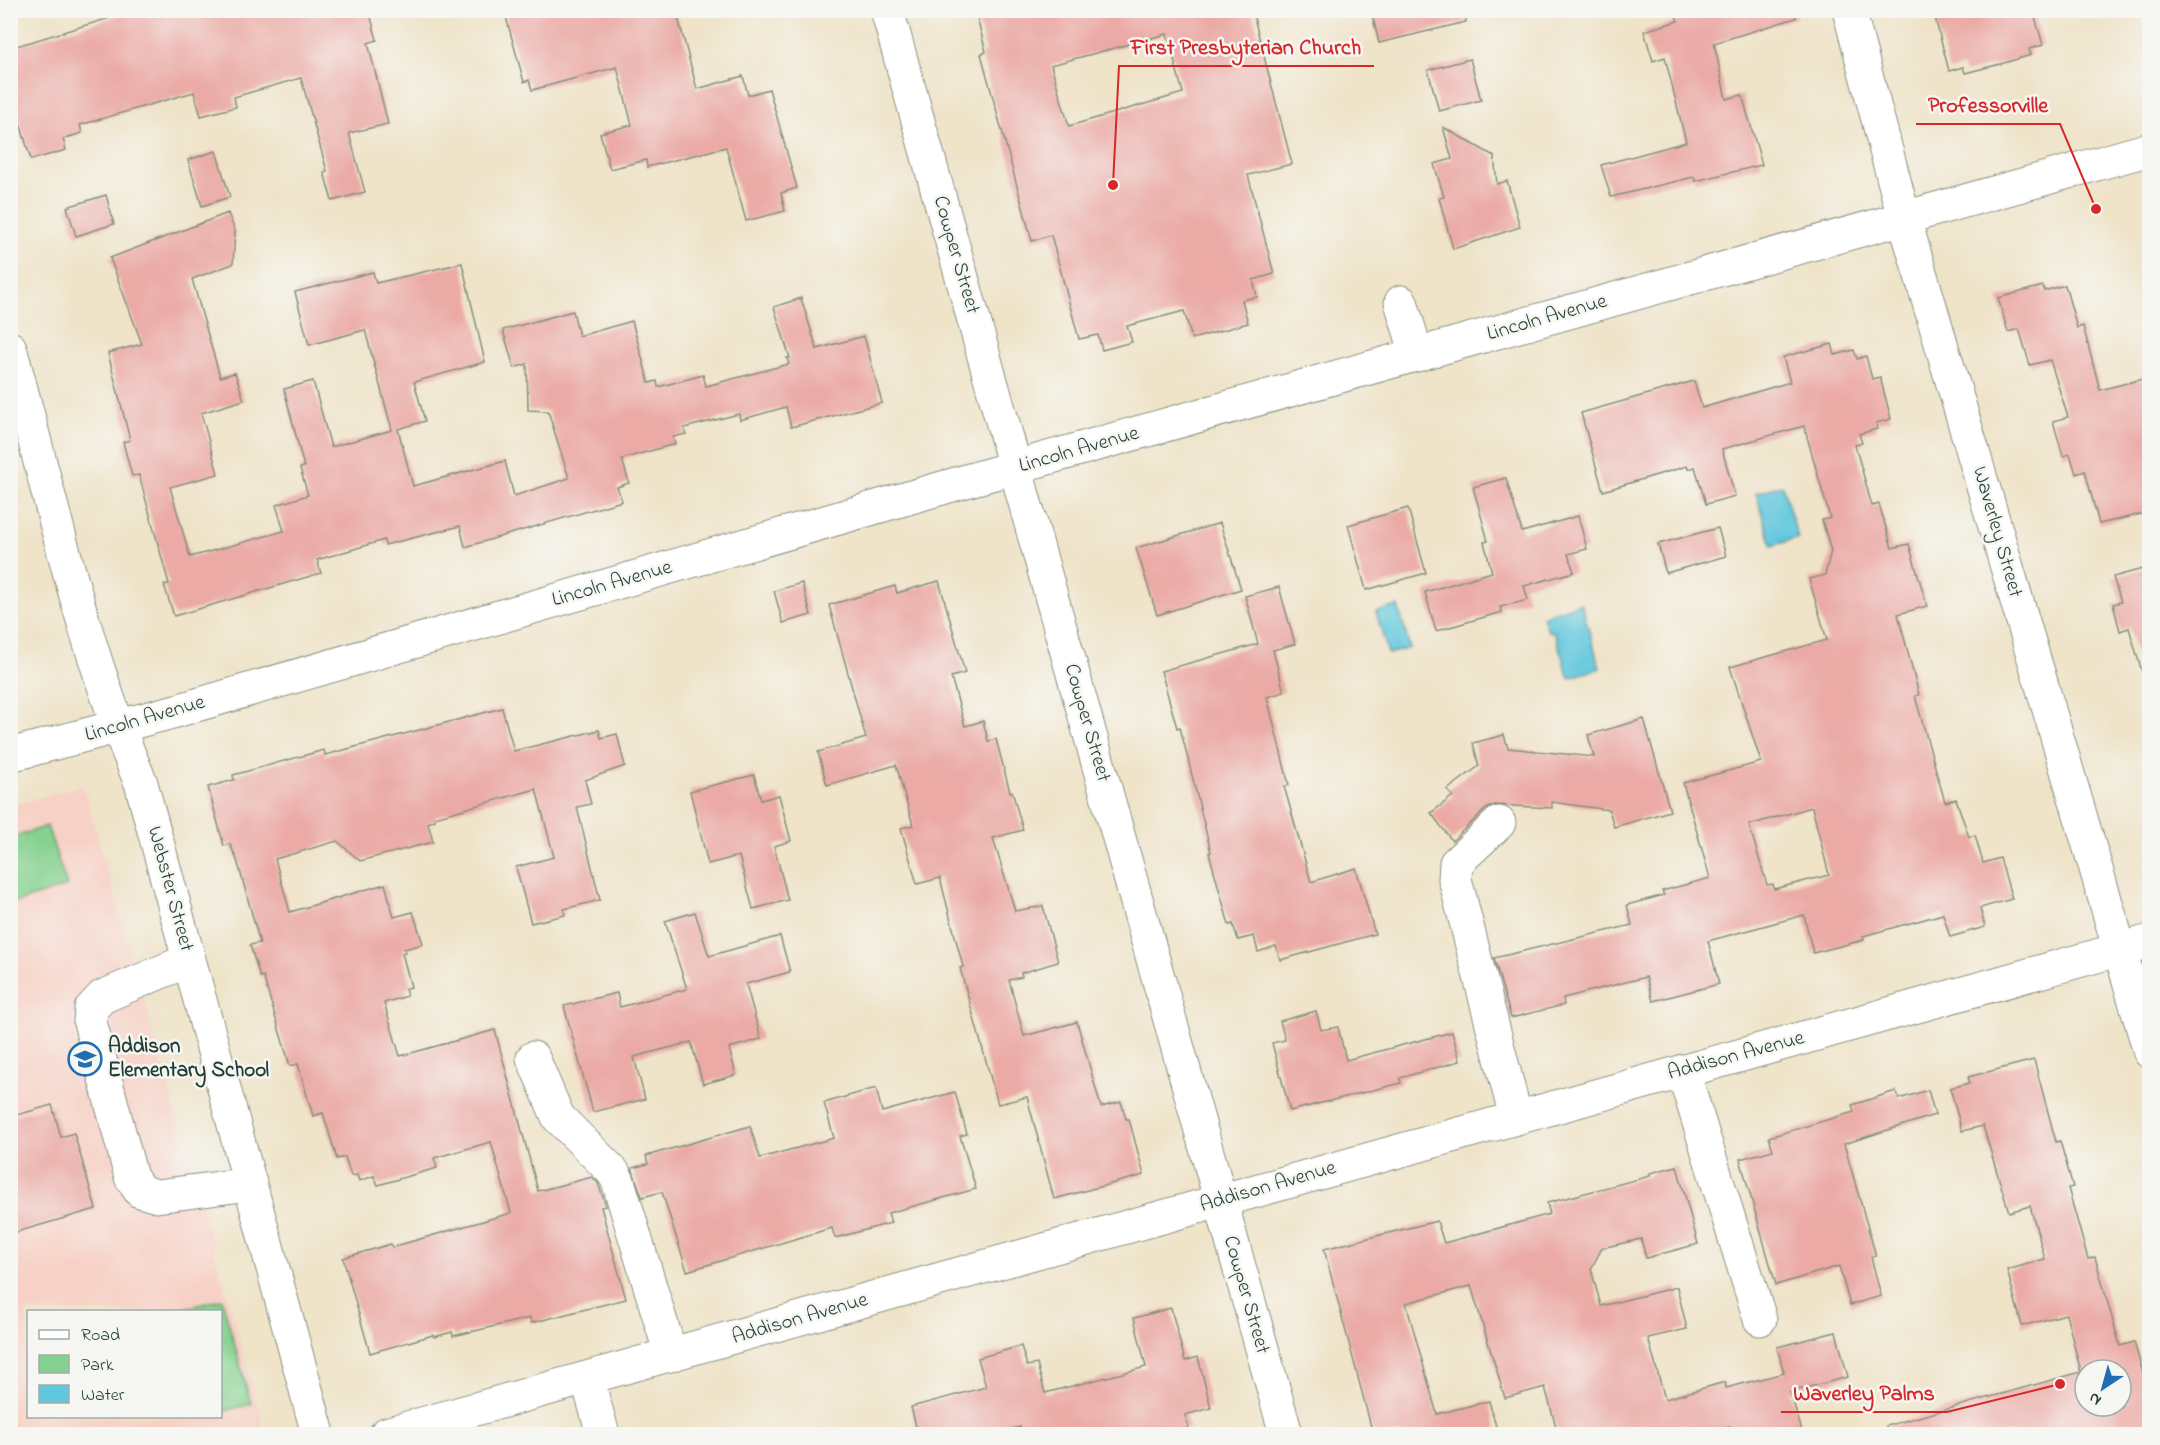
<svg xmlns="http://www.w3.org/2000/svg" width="2160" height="1445" viewBox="0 0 2160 1445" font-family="'Indie Flower',sans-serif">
  <rect width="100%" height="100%" fill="#f6f6f2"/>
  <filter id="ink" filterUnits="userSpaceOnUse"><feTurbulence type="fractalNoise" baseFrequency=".0167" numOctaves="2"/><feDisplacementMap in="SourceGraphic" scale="12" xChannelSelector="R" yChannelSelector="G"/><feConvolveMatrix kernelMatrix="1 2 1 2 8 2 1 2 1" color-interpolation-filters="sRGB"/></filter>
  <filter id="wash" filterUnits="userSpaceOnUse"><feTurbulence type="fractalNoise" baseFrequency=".008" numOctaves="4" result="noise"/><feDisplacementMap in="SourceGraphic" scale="24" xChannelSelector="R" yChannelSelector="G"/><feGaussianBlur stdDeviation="1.35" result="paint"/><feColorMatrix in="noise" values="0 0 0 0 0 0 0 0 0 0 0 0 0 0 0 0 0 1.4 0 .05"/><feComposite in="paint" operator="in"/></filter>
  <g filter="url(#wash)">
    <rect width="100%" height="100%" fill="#efe3c8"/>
    <path fill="#f7d1c6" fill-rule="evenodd" d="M83,785l182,645 -16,4h-238v-628zM28,1312h192v104h-192z"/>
    <g fill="#85d18f" stroke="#528762" stroke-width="1.5">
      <path d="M47,826l20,60 -56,18v-66z"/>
      <path d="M222,1299l29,105 -30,8 -1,-100 -46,-1z"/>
    </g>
    <g fill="#60c7dd" stroke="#408288" stroke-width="1.5">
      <path d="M1782,485l16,53 -26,8 -16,-53z"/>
      <path d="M1581,603l19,65 -31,10 -15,-46 -6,-1 -5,-15z"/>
      <path d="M1398,606l12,42 -22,6 -12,-42z"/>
    </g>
    <g id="blocks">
      <g fill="#ebaaa6" fill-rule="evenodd">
        <path d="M136,10h233l8,30 -9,3 20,81 -39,9 16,59 -33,9 -8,-29 3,-1 -26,-93 -67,19 2,10 -35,9 -7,-24 -114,33 2,8 -19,6 3,11 -35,10 -21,-70v-42z"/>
        <path d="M504,10h172l21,79 46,-13 5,19 21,-6 28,99 -16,5 4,18 -39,10 -20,-74 -79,20 -1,-7 -36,9 -10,-36 32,-8 -15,-58 -85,23 -3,-10 -5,2z"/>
        <path d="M975,10h277l40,154 -44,11 26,99 -21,6 4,17 -15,3 6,23 -56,16 -8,-28 -57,15 5,16 -30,8 -4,-15 -19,4 -28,-104 -19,6 -51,-187 5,-2zM1167,34l16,59 -114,33 -18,-61z"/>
        <path d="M1371,10h94l1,12 -87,21z"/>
        <path d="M1674,10h121l1,8 -82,25 12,56 16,-4 20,70 -67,16 -1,-4 -83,20 -10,-32 85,-23 -21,-85 -12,4 -9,-30 34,-10z"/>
        <path d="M1933,10h100l10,35 -14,4 2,6 -27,8 -39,10 -2,-6 -14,4z"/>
        <path d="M1470,59l11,41 -42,11 -11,-41z"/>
        <path d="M1443,127l51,29 3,28 10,-3 13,46 -67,22 -14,-51 5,-1 -10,-33 18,-5z"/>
        <path d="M216,151l14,46 -28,9 -14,-46z"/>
        <path d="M106,195l8,29 -38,12 -9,-29z"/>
        <path d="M228,213l7,18 -2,33 -41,15 28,98 15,-4 9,27 -43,13 17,61 -48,13 20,70 94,-26 -8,-26 32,-10 -8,-27 4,-1 -20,-78 29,-8 18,66 61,-17 -27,-100 -56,15 -14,-53 78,-20 3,11 86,-20 23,99 -71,20 11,39 -27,8 15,57 92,-25 9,35 55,-18 -21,-67 -20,-1 -1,-46 -13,4 -11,-38 70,-19 6,25 53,-15 17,62 8,-2 1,6 45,-12 3,11 83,-22 -2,-6h3l-16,-51 27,-9 16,51 47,-13 18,67 -91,24 -5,-20 -46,13 -1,-6 -55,14 2,6 -13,3 2,7 -53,15 7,24 -12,4 5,14 -157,46 -5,-21 -75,19 -1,-5 -67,20 4,13 -147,43 -10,-31 5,-1 -30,-109 -7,1 -9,-34 7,-2 -22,-87 34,-9 -32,-86z"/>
        <path d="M2065,285l12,43 6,-2 17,64 50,-13v135l-51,12 -14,-53 -9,3 -6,-20 -7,2 -10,-35 15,-4 -18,-57 -20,5 -11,-36 -11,3 -10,-34 45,-12 1,5z"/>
        <path d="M1832,344l3,11 19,-5 3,9 9,-3 6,23 8,-2 11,42 -15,4 1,6 -18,5 3,9 -7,2 17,61 7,-2 13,44 17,-4 18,62 -29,8 21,81 -4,1 30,106 11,-3 13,38 6,-2 8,28 17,-5 12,41 -32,9 5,19 -35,10 -7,-23 -80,22 1,4 -51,13 -9,-38 -96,26 11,43 -66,17 -7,-24 -83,21 1,7 -53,13 -17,-60 138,-33 -5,-20 37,-10 -2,-4 48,-13 -27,-95 78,-21 -31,-95 97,-27 -18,-61 16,-4 6,-24 -9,-31 8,-2 -26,-92 -82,23 13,47 -29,8 -11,-37 -7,2 -1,-3 -84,25 -22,-78 113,-32 8,27 88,-26 -7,-25zM1812,807l17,68 -55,14 -1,-5 -6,1 -18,-60z"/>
        <path d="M1506,478l16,54 56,-16 9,33 -19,5 6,18 -50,14 4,14 -28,7 2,5 -66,19 -11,-39 67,-20 -8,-30 4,-1 -15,-54z"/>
        <path d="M1408,508l18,65 -60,17 -18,-65z"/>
        <path d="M1220,523l21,66 -84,26 -21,-67z"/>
        <path d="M1718,528l8,28 -60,17 -8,-29z"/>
        <path d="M2150,567v104l-8,1 -13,-44 -9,3 -7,-27 8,-2 -8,-25z"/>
        <path d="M939,581l26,92 -14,4 14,49 18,-5 5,20 8,-2 14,53 2,-1 11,39 -30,8 22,73 28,-5 15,56 -37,11 1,4 -13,3 15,56 53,-14 24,85 20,-5 5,17h3l15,56 -90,24 -27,-102 -29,7 -38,-136 3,-1 -23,-89 -23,6 -16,-56 12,-3 -17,-60 -69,20 -9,-33 48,-14 -37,-133 66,-19 2,7z"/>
        <path d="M802,583l9,32 -28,8 -9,-32z"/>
        <path d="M1279,587l16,57 -22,6 11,42 -17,5 22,88 -5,1 27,96 45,-14 19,66 -95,26 -4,-14 -18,6 -4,-16 -16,4 -5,-16 -4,1 -20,-72 2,-1 -31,-125 -3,1 -16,-57 97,-27 -13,-48z"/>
        <path d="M502,708l12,43 85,-21 2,8 16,-4 8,32 -40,14 6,24 -14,3 23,93 -36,9 1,6 -34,8 -15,-56 38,-10 -18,-68 -101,28v3l-7,3 5,19 -73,19 -23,-20 -62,18 15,53 95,-28 9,33 19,-5 10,32 -19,5 1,4h-3l9,34 -6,2 2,7 -23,7 16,53 95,-26 43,161 54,-14 6,6 8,23 -5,1 25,92 -95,24 -1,-5 -77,18 -1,-4 -18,5 -1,-2 -63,18 -27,-95 48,-14 1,3 119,-34 -20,-71 -57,16 3,10 -59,17 -4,-9 -15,5 -2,-6 -6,1 -6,-19 -8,2 -14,-46 -10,3 -15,-52 -8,2 -27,-90 -3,1 -10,-32 10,-2 -23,-83 -7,-16 -6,2 -16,-59 26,-7 -1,-5 91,-25 1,5z"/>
        <path d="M1644,719l26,92 -56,16 -5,-17 -57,-8v6l-57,-3 -9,4 -34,32 -21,-28 22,-17 -6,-6 32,-24 -6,-23 31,-8 4,13 86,9 -6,-22z"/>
        <path d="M754,775l7,25 18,-5 12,46 -17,5 14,54 -35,9 -14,-53 -31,8 -18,-73z"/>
        <path d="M695,912l14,44 71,-20 10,36 -44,12 15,55 -32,9 7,27 -33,9 -12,-42 -57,15 11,42 -52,13 -29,-106 53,-13 3,14 67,-18 -22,-68z"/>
        <path d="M1316,1011l5,19 17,-3 8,33 106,-28 8,29 -60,17 1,5 -111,28 -18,-68 13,-3 -5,-19z"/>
        <path d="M2034,1060l22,82 4,-1 13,46 -5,1 20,71 7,-2 25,89 14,-4 16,55v37h-263l-1,-8 195,-54 -15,-58 -44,12 -15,-56 38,-11 -15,-53 -21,6 -26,-86 -21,5 -12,-43 20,-5 -2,-6zM2085,1370h36v36h-36z"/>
        <path d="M876,1088l6,24 73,-20 12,42 -7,2 16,53 -88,24 3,10 -56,15 -3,-10 -145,43 -25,-79 -20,5 -10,-29 16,-4 -2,-8 104,-30 10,32 74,-20 -10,-35z"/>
        <path d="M1928,1090l7,25 -91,29 32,112 -5,1 10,39 -31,9 -11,-39 -63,19 -36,-126 33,-9 -4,-13 85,-25 -2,-7 44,-14 3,8z"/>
        <path d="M52,1105l9,32 13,-4 22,76 -86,25v-117z"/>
        <path d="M1677,1166l21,78 -52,14 -5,-19 -39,9 -11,21 10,37 76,-19 10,42 -39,9 17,61 60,-17 1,6 58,-15 -7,-26 59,-15 12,45 -58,15 13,42h-70l-3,-8 -30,8h-142l-13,-47 -40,11 -34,-112 -65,17 31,111 52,-13 8,29 -18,4h-106l-49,-185 113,-28 7,22 106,-29 -3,-11 103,-27v-3z"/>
        <path d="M1171,1308l14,53 13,-4 13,51 -26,7 4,13 -25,6h-142l-2,-7 -28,7h-74l-7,-27 75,-20 -8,-29 43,-12 6,20 10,-2 8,29 101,-26 -12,-49z"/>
      </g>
    </g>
  </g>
  <g filter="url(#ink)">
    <use href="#blocks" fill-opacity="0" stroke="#87907e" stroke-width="1.5"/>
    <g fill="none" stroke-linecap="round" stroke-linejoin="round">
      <g stroke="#87907e" stroke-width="35">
        <g id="minor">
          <path d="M887,10l399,1424"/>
          <path d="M1849,10l55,208 246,834"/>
          <path d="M1401,302l16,53"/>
          <path d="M10,348c40,145 71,296 131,435l177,651"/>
          <path d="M10,755l166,-44 790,-230 1184,-332"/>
          <path d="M1499,823l-43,40 -1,16 61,239"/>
          <path d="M189,960l-87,37 -11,12 -1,13 41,155 9,14 17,5 93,-12"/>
          <path d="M533,1058l25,59 55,55 5,9 53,174"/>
          <path d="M1683,1071l77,248"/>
          <path d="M587,1378l16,56"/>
          <path d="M386,1434l1764,-493"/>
        </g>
      </g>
      <use href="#minor" stroke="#fff" stroke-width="33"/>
    </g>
  </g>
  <defs>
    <g id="school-ring" transform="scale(1.725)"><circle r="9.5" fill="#f6f6f2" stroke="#1f6fb2" stroke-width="1.5"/><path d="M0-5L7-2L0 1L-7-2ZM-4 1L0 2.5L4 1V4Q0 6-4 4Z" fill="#1f6fb2"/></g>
  </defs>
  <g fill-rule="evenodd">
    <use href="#school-ring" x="85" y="1059"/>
  </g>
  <g text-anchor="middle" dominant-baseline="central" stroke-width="5" stroke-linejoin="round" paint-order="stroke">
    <g font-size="21" fill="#1f3d34" stroke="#f6f6f2">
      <text transform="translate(956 255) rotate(74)">Cowper Street</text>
      <text transform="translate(1547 318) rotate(-16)">Lincoln Avenue</text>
      <text transform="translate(1079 450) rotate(-16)">Lincoln Avenue</text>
      <text transform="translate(1997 532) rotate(74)">Waverley Street</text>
      <text transform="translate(612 584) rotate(-16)">Lincoln Avenue</text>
      <text transform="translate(145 719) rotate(-16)">Lincoln Avenue</text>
      <text transform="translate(1087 723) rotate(74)">Cowper Street</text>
      <text transform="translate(170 889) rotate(75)">Webster Street</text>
      <text transform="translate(1736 1056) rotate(-15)">Addison Avenue</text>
      <text transform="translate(1268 1187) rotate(-16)">Addison Avenue</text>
      <text transform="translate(1246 1295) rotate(74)">Cowper Street</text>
      <text transform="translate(800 1319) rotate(-16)">Addison Avenue</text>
    </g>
    <g font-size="21" font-weight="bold" fill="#1f3d34" stroke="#f6f6f2" text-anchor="start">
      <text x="108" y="1047">Addison<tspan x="108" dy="24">Elementary School</tspan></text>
    </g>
  </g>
  <path fill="none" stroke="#d62828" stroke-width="2" d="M1113 185L1119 66H1374M2096 209L2060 124H1916M2060 1384L1947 1412H1781"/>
  <g fill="#d62828" stroke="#f6f6f2" stroke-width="2">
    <circle cx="1113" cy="185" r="6"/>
    <circle cx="2096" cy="209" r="6"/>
    <circle cx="2060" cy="1384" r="6"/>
  </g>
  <g font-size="22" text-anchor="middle" font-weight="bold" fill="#d62828" stroke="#f6f6f2" stroke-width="5" stroke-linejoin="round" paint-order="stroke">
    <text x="1246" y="54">First Presbyterian Church</text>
    <text x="1988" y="112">Professorville</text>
    <text x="1864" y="1400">Waverley Palms</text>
  </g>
  <rect width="2160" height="1445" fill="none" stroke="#f6f6f2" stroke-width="36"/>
  <rect x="27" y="1310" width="195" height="108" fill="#f6f6f2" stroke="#a0aca6" stroke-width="1.5"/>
  <rect x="39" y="1330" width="30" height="9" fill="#ffffff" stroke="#a0aca6" stroke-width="1.5"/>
  <text x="81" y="1340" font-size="18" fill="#1f3d34">Road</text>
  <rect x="39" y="1355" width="30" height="18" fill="#85d18f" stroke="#a0aca6" stroke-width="1.5"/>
  <text x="81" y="1370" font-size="18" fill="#1f3d34">Park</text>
  <rect x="39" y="1385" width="30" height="18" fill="#60c7dd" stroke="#a0aca6" stroke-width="1.5"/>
  <text x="81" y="1400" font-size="18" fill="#1f3d34">Water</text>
  <g transform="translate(2103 1388) rotate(216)"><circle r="28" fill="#f6f6f2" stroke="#a0aca6" stroke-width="1.5"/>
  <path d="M0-4.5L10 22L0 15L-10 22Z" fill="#1f6fb2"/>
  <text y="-9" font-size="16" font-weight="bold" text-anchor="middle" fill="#1f3d34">N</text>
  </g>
</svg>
